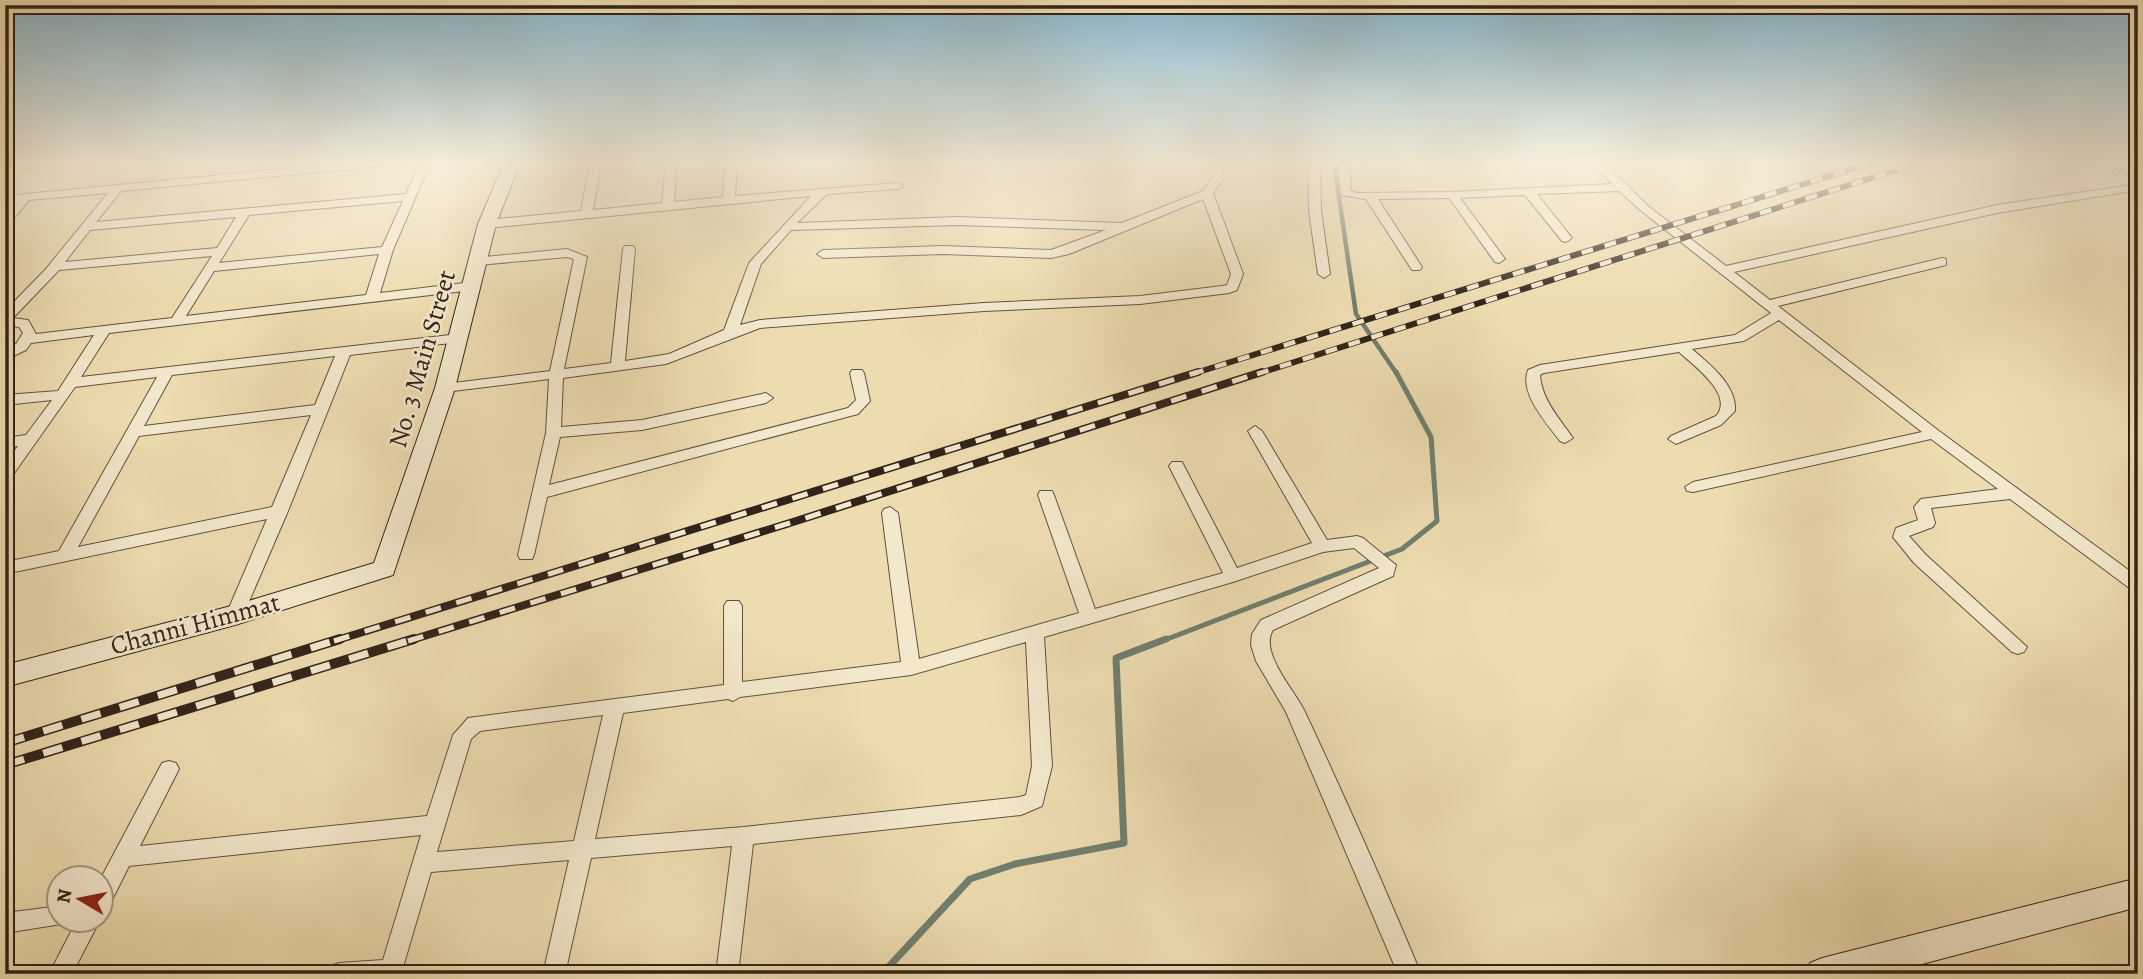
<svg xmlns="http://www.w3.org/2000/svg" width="2143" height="979" viewBox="0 0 2143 979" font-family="Alegreya,serif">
  <rect width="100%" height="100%" fill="#eddcb0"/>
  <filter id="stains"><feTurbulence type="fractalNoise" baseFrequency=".00286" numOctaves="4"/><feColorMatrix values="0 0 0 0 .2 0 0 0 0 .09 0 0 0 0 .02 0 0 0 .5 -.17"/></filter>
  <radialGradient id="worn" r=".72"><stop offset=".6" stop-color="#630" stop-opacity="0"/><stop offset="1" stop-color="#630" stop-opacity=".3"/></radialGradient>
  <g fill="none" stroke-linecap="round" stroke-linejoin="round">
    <path stroke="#707f6f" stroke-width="4.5" d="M1334,163l22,151 41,60"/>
    <path stroke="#707f6f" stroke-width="5" d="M1162,641l240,-92 35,-28 -6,-84 -35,-65"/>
    <path stroke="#707f6f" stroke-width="7" d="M882,974l88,-95 45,-15 109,-21 -8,-185 50,-19"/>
    <g stroke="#615140" stroke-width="2">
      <g id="street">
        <path d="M57,163l-5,3 -47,5v-6z"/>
        <path d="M342,163h45l-5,3 -261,25 -25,31 310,-28 13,-31h11l-37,87 -13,43 93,-11 6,4 -6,4 -364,43 -28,44 378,-43 7,4 -7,4 -109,13 -62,156 -47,109h-12l-3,-5 41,-96 -262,55v-12l54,-11 98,-174 -82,10 -65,92 -5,1v-17l13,-17 -13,2v-10l21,-3 26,-35 -47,5v-10l53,-4 36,-56 -63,8 -5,7 -21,10v-10l11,-6 7,-11 -4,-6 -14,-2v-14l40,-41 63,-77 -79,7 -20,24 -4,1v-12l11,-12 -11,1v-6zM403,201l-21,46 -163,16 30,-48zM236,217l-19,31 -152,14 25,-32zM379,254l-13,41 -180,21 28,-45zM212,256l-40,62 -136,16 -8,-14 -15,-2 46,-48zM335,356l-20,49 -171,21 28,-51zM311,415l-39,92 -194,40 61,-111z"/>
        <path d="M590,163h11l-8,47 69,-7 4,-40h11l-3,39 49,-5 2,-34h12l-2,33 163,-13 6,3 -6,3 -71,5 -30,29 160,-6 165,6 81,-32 9,-13 -3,-15h11l4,15 -11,15 30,81 -6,16 -8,3 -89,11 -156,7 -224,17 -94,36 -103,14 -2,49 81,-7 124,-27 7,5 -7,5 -124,27 -82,7 -11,48 299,-77 8,-8 -6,-27 2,-3h10l2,3 6,28 -12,13 -311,83 -13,58 -2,4h-12l-2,-4 28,-122 3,-54 -104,13 -7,-4 7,-4 105,-13 24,-112 -7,-2 -89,8 -6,-4 2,-3 93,-9 20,8 -23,112 47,-6 12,-114 2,-3h8l2,3 -10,112 44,-7 55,-24 25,-67 62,-67 -324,32 -6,-4 6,-4 94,-9zM1203,199l28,75 -4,11 -5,1 -82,10 -156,7 -224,17 -20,5 21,-61 30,-34 166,-5 149,5 -55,20 -108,-4 -120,4 -6,4 6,4 120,-4 108,4 18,-4z"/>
        <path d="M1308,163h12l1,48 9,63 -6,4 -6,-4 -9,-63z"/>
        <path d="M1337,163h12l2,28 5,2 96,-1 160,-8 -20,-21h12l44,43 78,60 271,-61 141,-21v6l-141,23 -263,59 36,28 172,-42 4,1v6l-168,41 161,125 199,146v15l-6,-2 -122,-91 -79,9 4,15 -2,4 -24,9 17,19 101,92 -3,5 -6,2 -6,-2 -98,-89 -21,-26 3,-9 22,-8 -4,-13 7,-8 77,-10 -67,-50 -238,53 -6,-1 -2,-4 8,-5 229,-50 -143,-112 -35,21 -52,8c18,16 45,36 43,62l-14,14 -45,19 -8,-5 3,-3 45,-20c19,-21 -23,-51 -37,-64l-135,21 -4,2c2,25 19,43 33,63l-8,5 -5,-2c-13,-18 -41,-47 -32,-71l12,-5 195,-30 36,-22 -131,-103 -21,-19 -82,3 35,44 -6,4 -4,-1 -37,-46 -65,3 45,61 -6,4 -4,-1 -46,-64 -71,1 44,68 -2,3h-8l-46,-71 -25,-4z"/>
        <path d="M1255,426l7,5 65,109 30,-4 6,2 33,27 -3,11 -120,54c-14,22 21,60 31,80 41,87 80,175 117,264h-23l-112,-262 -30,-51 -5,-16 1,-11 9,-14 118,-52 -25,-20 -31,4 -90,30 -189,55 8,129 -10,40 -21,9 -268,29 -15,130h-22l16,-128 -141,12 -26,116h-22l26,-114 -138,12 -30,102h-73l3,-8 8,-3 44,-3 38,-125 -292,31 -19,38 -8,3 -1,-29 61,-115 7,-2 7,2 3,6 -39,77 287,-30 26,-81 15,-17 256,-33v-79l3,-5h12l3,5v76l159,-20 -19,-149 2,-4 6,-2 8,6 21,146 160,-46 -41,-118 2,-4h12l2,4 41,114 128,-36 -54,-107 3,-4h10l55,106 75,-25 -64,-112zM1026,642l6,124 -6,29 -6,2 -276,30 -149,12 28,-126 105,-14 5,2 7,-4 171,-22zM603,715l-29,126 -137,11 34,-113 9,-8z"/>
        <path d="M60,906v14h9l-1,3 -63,10v-20z"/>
        <path d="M77,920h23l-28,54h-23z"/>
      </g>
    </g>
    <g stroke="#32231a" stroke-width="2">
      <g id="secondary">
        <path d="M504,163h16l-24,61 -41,164 -62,187 -158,50 -230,62v-22l230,-60 139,-42 61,-175 43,-164z"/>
        <path d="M2138,878v29l-254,67h-78l4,-11 12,-5z"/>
      </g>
    </g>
    <g stroke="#32231a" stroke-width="2">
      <path id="highway" d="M2107,163h26l5,3v15z"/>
    </g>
    <use href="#street" fill="#f3e8cc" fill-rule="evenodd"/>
    <use href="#secondary" fill="#f3e8cc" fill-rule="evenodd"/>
    <use href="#highway" fill="#e6be78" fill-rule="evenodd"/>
    <g stroke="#32231a" stroke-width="6">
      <g id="rail-far2">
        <path d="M1192,374l679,-211"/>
        <path d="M1257,374l661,-211"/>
      </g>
    </g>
    <g stroke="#32231a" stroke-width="8">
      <g id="rail-far1">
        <path d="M334,641l864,-269"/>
        <path d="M408,641l385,-119 469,-150"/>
      </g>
    </g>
    <g stroke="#32231a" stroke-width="10">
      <g id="rail">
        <path d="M5,743l335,-104"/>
        <path d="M5,765l409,-126"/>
      </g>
    </g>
    <use href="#rail-far2" stroke="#f3e8cc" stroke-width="4.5" stroke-dasharray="12" stroke-linecap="butt"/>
    <use href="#rail-far1" stroke="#f3e8cc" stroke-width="5" stroke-dasharray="16" stroke-linecap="butt"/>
    <use href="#rail" stroke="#f3e8cc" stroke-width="7" stroke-dasharray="20" stroke-linecap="butt"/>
  </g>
  <linearGradient id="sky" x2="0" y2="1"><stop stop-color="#89b7ce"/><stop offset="0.54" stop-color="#f7efdb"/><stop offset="1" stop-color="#f7efdb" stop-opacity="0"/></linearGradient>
  <rect width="2143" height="301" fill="url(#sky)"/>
  <g text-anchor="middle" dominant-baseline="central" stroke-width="5" stroke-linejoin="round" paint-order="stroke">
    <g font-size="26" fill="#32231a" stroke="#f3e8cc">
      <text transform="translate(422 359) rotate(-74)">No. 3 Main Street</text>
      <text transform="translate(195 624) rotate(-15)">Channi Himmat</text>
    </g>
  </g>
  <rect width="2143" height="979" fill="none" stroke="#eddcb0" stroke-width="28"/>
  <rect x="7" y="7" width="2129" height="965" fill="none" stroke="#32231a" stroke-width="3.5"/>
  <rect x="14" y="14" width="2115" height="951" fill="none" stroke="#32231a" stroke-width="2"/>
  <g transform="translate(80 899) rotate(280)"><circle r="33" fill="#f3e8cc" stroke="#a69985" stroke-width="2"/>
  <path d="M0-5L12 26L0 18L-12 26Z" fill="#8f2418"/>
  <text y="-10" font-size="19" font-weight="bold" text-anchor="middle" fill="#32231a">N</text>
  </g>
  <rect width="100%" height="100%" filter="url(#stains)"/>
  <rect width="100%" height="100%" fill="url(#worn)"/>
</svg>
